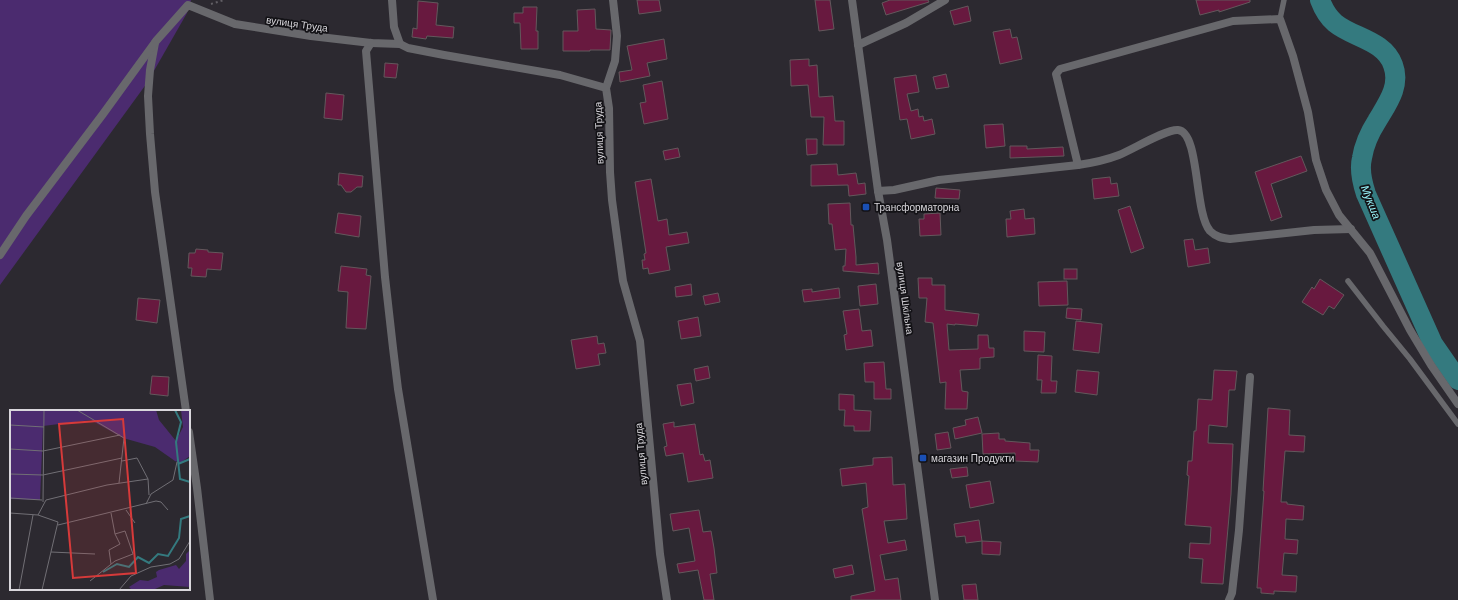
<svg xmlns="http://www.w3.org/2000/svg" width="1458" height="600" viewBox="0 0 1458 600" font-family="Helvetica,sans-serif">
  <rect width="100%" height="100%" fill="#2c2930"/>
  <path fill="#4b2b6f" d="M0,0h191l-4,13 -40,70 -147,202z"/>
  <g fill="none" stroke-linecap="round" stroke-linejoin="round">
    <path stroke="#347a7f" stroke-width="20" d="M1320,0c3,8 8,17 15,23 18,15 49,17 58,42 8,21 -6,39 -16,56 -7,11 -13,24 -15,37 -3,12 0,24 4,36l67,150 25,36"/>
  </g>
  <g fill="#68193f" stroke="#63585c">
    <path d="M637,0h22l2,11 -22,3z"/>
    <path d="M815,0h15l4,29 -15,2z"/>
    <path d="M890,0h38l1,2 -43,13 -4,-12z"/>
    <path d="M1196,0h54v2l-31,10v-2l-19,5z"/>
    <path d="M418,1l20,2 -2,22 18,2 -1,11 -26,-2 -1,3 -14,-2 1,-9 4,1z"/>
    <path d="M968,6l3,15 -17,4 -4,-14z"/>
    <path d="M523,7h14l-1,24h2v18h-17l-1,-26h-6v-10h9z"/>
    <path d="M595,9l1,20 15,1 -1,20h-20v1h-27v-20h15l-1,-21z"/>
    <path d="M1010,29l2,9 5,-1 5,22 -22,5 -7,-32z"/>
    <path d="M664,39l3,20 -20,4 3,13 -30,6 -1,-10 13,-2 -5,-24z"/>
    <path d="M809,59v7l8,-1 2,32 14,-1 2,25h9v24h-21l1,-28h-13l-3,-32 -17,1 -1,-26z"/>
    <path d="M385,63l13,1 -2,14 -12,-1z"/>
    <path d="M946,74l3,13 -13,2 -3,-12z"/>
    <path d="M916,75l3,17 -12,2 4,17 7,-2 1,8 4,-1 1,5 8,-2 3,15 -24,5 -4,-20 -7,1 -6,-42z"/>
    <path d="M662,81l6,38 -24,5 -4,-21 6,-1 -3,-17z"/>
    <path d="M326,93l18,2 -2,25 -18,-2z"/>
    <path d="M1003,124l2,22 -19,2 -2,-23z"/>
    <path d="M806,139h11v15l-10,1z"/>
    <path d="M1010,146h17v3l36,-2 1,9 -54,2z"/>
    <path d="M678,148l2,9 -15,3 -2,-9z"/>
    <path d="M1301,156l6,15 -36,13 11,33 -11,4 -16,-49z"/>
    <path d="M837,164l1,11 18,-2 2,11 7,-1 1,11 -17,2 -1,-11 -37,1v-21z"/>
    <path d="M339,173l24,3 -1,11h-5l-6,5h-5l-5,-7h-3z"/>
    <path d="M1110,177l1,7 6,-1 2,13 -25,3 -2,-20z"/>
    <path d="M651,179l7,42 9,-2 2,16 18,-3 2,11 -23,4 4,23 -21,4 -1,-6 -5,1 -1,-9h3l-1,-6 2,-1 -11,-71z"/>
    <path d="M936,188l24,2 -1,9 -24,-1z"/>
    <path d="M850,203l1,22h2l3,32v8l22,-2 1,11 -36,-3v-5h2l1,-17 -11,1 -3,-26h-3l-1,-20z"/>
    <path d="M1130,206l14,42 -13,5 -13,-43z"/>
    <path d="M1024,209l1,10 9,-1 1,16 -28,3 -1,-18h5l-1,-8z"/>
    <path d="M338,213l23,3 -2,21 -24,-4z"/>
    <path d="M940,213l1,22 -21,1 -1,-17h5v-5z"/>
    <path d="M1193,239l2,11 13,-2 2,15 -22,4 -4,-27z"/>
    <path d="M196,249l12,1v2l15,1 -2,17 -14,-1 -1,8 -15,-1 1,-8h-4l1,-15h6z"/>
    <path d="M341,266l26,3 -1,6 5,1 -5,53 -20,-1 2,-36 -10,-1z"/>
    <rect x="1064" y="269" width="13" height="10"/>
    <path d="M918,278h14v7h13v25l34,4 -2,12 -22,-2v1l-8,-1 2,26 29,-1v-14h10l1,13h5v9l-14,1v11l-20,1 2,21 6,1 -1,17h-22l1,-27 -6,1 -7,-60 -8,-1 2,-24h-8z"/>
    <path d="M1320,279l24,16 -10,14 -5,-3 -6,9 -21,-13 10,-15 2,2z"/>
    <path d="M1067,281l1,24 -29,1 -1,-24z"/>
    <path d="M691,284l1,11 -16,2 -1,-10z"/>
    <path d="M876,284l2,20 -18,2 -2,-20z"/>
    <path d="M839,288l1,10 -36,4 -2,-12 10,-1v3z"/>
    <path d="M718,293l2,9 -15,3 -2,-9z"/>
    <path d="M138,298l22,2 -3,23 -21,-3z"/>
    <path d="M1067,308l15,1 -1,11 -15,-2z"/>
    <path d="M859,309l3,22 9,-1 2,16 -27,4 -2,-15 3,-1 -4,-23z"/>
    <path d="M698,317l3,19 -20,3 -3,-18z"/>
    <path d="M1076,321l26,3 -3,29 -26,-3z"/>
    <path d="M1024,331l21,1 -1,20 -20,-1z"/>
    <path d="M597,336l1,8 6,-1 2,10 -8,1 2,11 -24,4 -5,-29z"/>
    <path d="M1038,355l14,1 -1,25h6l-1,12h-15l1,-13h-5z"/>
    <path d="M884,362l2,27h5v10h-17v-17h-9l-1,-19z"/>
    <path d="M708,366l2,12 -14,3 -2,-12z"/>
    <path d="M1077,370l22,2 -2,23 -22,-3z"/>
    <path d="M1214,370l23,1 -2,19h-6l-2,37 -18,-2 -1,18 25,1 -2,50 -8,90 -22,-1 2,-24 -14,-1 1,-15 20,1 1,-17 -26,-2 4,-49 -2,-1 1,-14h4l2,-30h2l2,-32 14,1z"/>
    <path d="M152,376l17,1 -1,19 -18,-2z"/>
    <path d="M691,383l3,20 -13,3 -4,-21z"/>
    <path d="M839,394l15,1v15l17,1 -1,20h-16v-5h-10l1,-16h-6z"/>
    <path d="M1268,408l22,2 -1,25 16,1 -1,16 -19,-1 -4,51h6v2l17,2 -1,14 -17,-1 -1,20 13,1 -1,14 -13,-1 -2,22 15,1 -1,16 -22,-1v3l-13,-1v-5h-4l7,-97h-1z"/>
    <path d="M978,417l4,16 -27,6 -2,-11 13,-3 -1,-5z"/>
    <path d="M674,422v5l21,-3 5,31 3,-1 2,7 5,-1 3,18 -25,4 -5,-29 -17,3 -2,-9 3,-1 -4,-22z"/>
    <path d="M948,432l3,16 -14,2 -2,-16z"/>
    <path d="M999,433v6h6v2l25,2v7h9l-1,12 -23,-1v-8l-32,1 -1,-20z"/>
    <path d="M892,457l1,28 12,-1 2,35 -23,2 4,22 17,-3 2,10 -27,5 5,25 13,-2 3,22h-50v-4l24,-5 -13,-82 6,-2 -2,-24 -24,3 -2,-17 33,-4v-7z"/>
    <path d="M967,467l1,9 -16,2 -2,-9z"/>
    <path d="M990,481l4,22 -24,5 -4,-23z"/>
    <path d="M699,510l4,22 8,-1 3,17 3,25 -7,1 4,26h-10l-6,-30 -19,3 -2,-9 18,-3 -6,-33 -16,3 -3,-17z"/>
    <path d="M979,520l3,21 -16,2 -1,-7 -9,1 -2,-13z"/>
    <path d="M982,541l19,1 -1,13 -18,-1z"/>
    <path d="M852,565l2,9 -19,4 -2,-9z"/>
    <path d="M976,584l2,16h-14l-2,-15z"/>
  </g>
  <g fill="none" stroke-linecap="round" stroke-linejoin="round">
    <path stroke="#625f65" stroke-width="2" stroke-dasharray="2 3" stroke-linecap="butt" d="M211,4l13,-4"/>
    <g stroke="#68686c" stroke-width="5.5">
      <path d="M1280,19l4,-19"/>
      <path d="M1348,281l35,45 27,33 48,65"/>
    </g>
    <g stroke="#68686c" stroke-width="8">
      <path d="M392,0l2,27 6,17"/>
      <path d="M852,0l26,191 9,49 48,360"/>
      <path d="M155,43l-5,27 -2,26 2,38 5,58 31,219"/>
      <path d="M371,43l-5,8 19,226 8,71 5,41 35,211"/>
      <path d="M858,45l48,-22 39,-23"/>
      <path d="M606,88l3,20 1,64 2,28 11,81 17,60 20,213 7,46"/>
      <path d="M606,88l9,-27 2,-25 -4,-36"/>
      <path d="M1078,165c14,-2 28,-5 41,-10 13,-5 47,-26 59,-25 22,2 16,83 32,101 6,6 12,7 20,8l84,-9 37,-1"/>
      <path d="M878,191l16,-1 45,-10 139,-15 -21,-87 -1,-4 4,-5 173,-48 47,-2 13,37 15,56 8,48 10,30 13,25 31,38 40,77 21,35 27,39"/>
      <path d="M0,255l26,-39 77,-102 53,-73 32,-36 47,19 76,12 60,7 29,1 8,4 36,7 116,20 46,13"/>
      <path d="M189,432l8,56 13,112"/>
      <path d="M1229,600l3,-7 7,-63 11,-153"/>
    </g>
  </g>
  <g fill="#1a4fb4" stroke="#131216" stroke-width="1.5">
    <rect x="862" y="203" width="8" height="8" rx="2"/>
    <rect x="919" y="454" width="8" height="8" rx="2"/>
  </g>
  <g text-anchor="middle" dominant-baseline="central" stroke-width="3.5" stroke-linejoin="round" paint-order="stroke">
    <g font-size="10" fill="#d9d7dc" stroke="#131216">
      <text transform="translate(297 24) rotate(8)">вулиця Труда</text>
      <text transform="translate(599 133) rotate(-92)">вулиця Труда</text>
      <text transform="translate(905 298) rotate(82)">вулиця Шкільна</text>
      <text transform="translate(641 454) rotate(-95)">вулиця Труда</text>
    </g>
    <g font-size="10" fill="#d9d7dc" stroke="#131216" text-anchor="start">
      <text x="874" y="207">Трансформаторна</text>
      <text x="931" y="458">магазин Продукти</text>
    </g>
    <g font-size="11" font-style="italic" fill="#98f4fa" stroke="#131216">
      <text transform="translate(1371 202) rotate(68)">Мукша</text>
    </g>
  </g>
  <g transform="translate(10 410)">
    <rect width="180" height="180" fill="#2c2930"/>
    <path d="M0,0h146l3,10 17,21 7,-14 -2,-17h9v46l-10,7 -5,-2 -20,-14 -32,-9 -32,-18 -48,6 -3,74 -30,-1zM180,140v37l-26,-2 -9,4 -23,1 -3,-3 11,-7 8,1 9,-4 -1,-5 3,-2 17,-5 3,4 7,-8v-7z" fill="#4b2b6f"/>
    <path fill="none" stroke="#347a7f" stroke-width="2" d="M165,0l6,12 -5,20 4,37 10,3M168,54l12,-5M93,162l14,-8 12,3 9,-10 11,6 9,-9 10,2 11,-18 2,-19 9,-3"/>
    <path fill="none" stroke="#716f75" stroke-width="1" d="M67,0l47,28 -5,45M0,15l34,2M0,39l33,2 77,-16M112,51l15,-3 11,21 1,16M0,64l33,1 79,-17M0,88l32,2M33,92l1,-92M136,94l5,-10 22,-14 4,-18M116,100l9,13M0,103l28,2 20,7 -16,68M28,105l8,-15 61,-15 41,-6M48,115l98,-24 5,1 7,8M41,142l44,2M101,154l-2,-14 11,-6 -5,-10M80,171l25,-20 18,-7 -8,-23 -10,3 -4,-21M9,180l14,-75M109,180l12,-14 20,-9 19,-3 9,-5 11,-18"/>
    <path fill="#d63a3a" fill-opacity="0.15" stroke="#d63a3a" stroke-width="2" d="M113,9l13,154 -63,5 -14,-154z"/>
    <rect width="180" height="180" fill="none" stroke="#d9d7dc" stroke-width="2"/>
  </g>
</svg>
